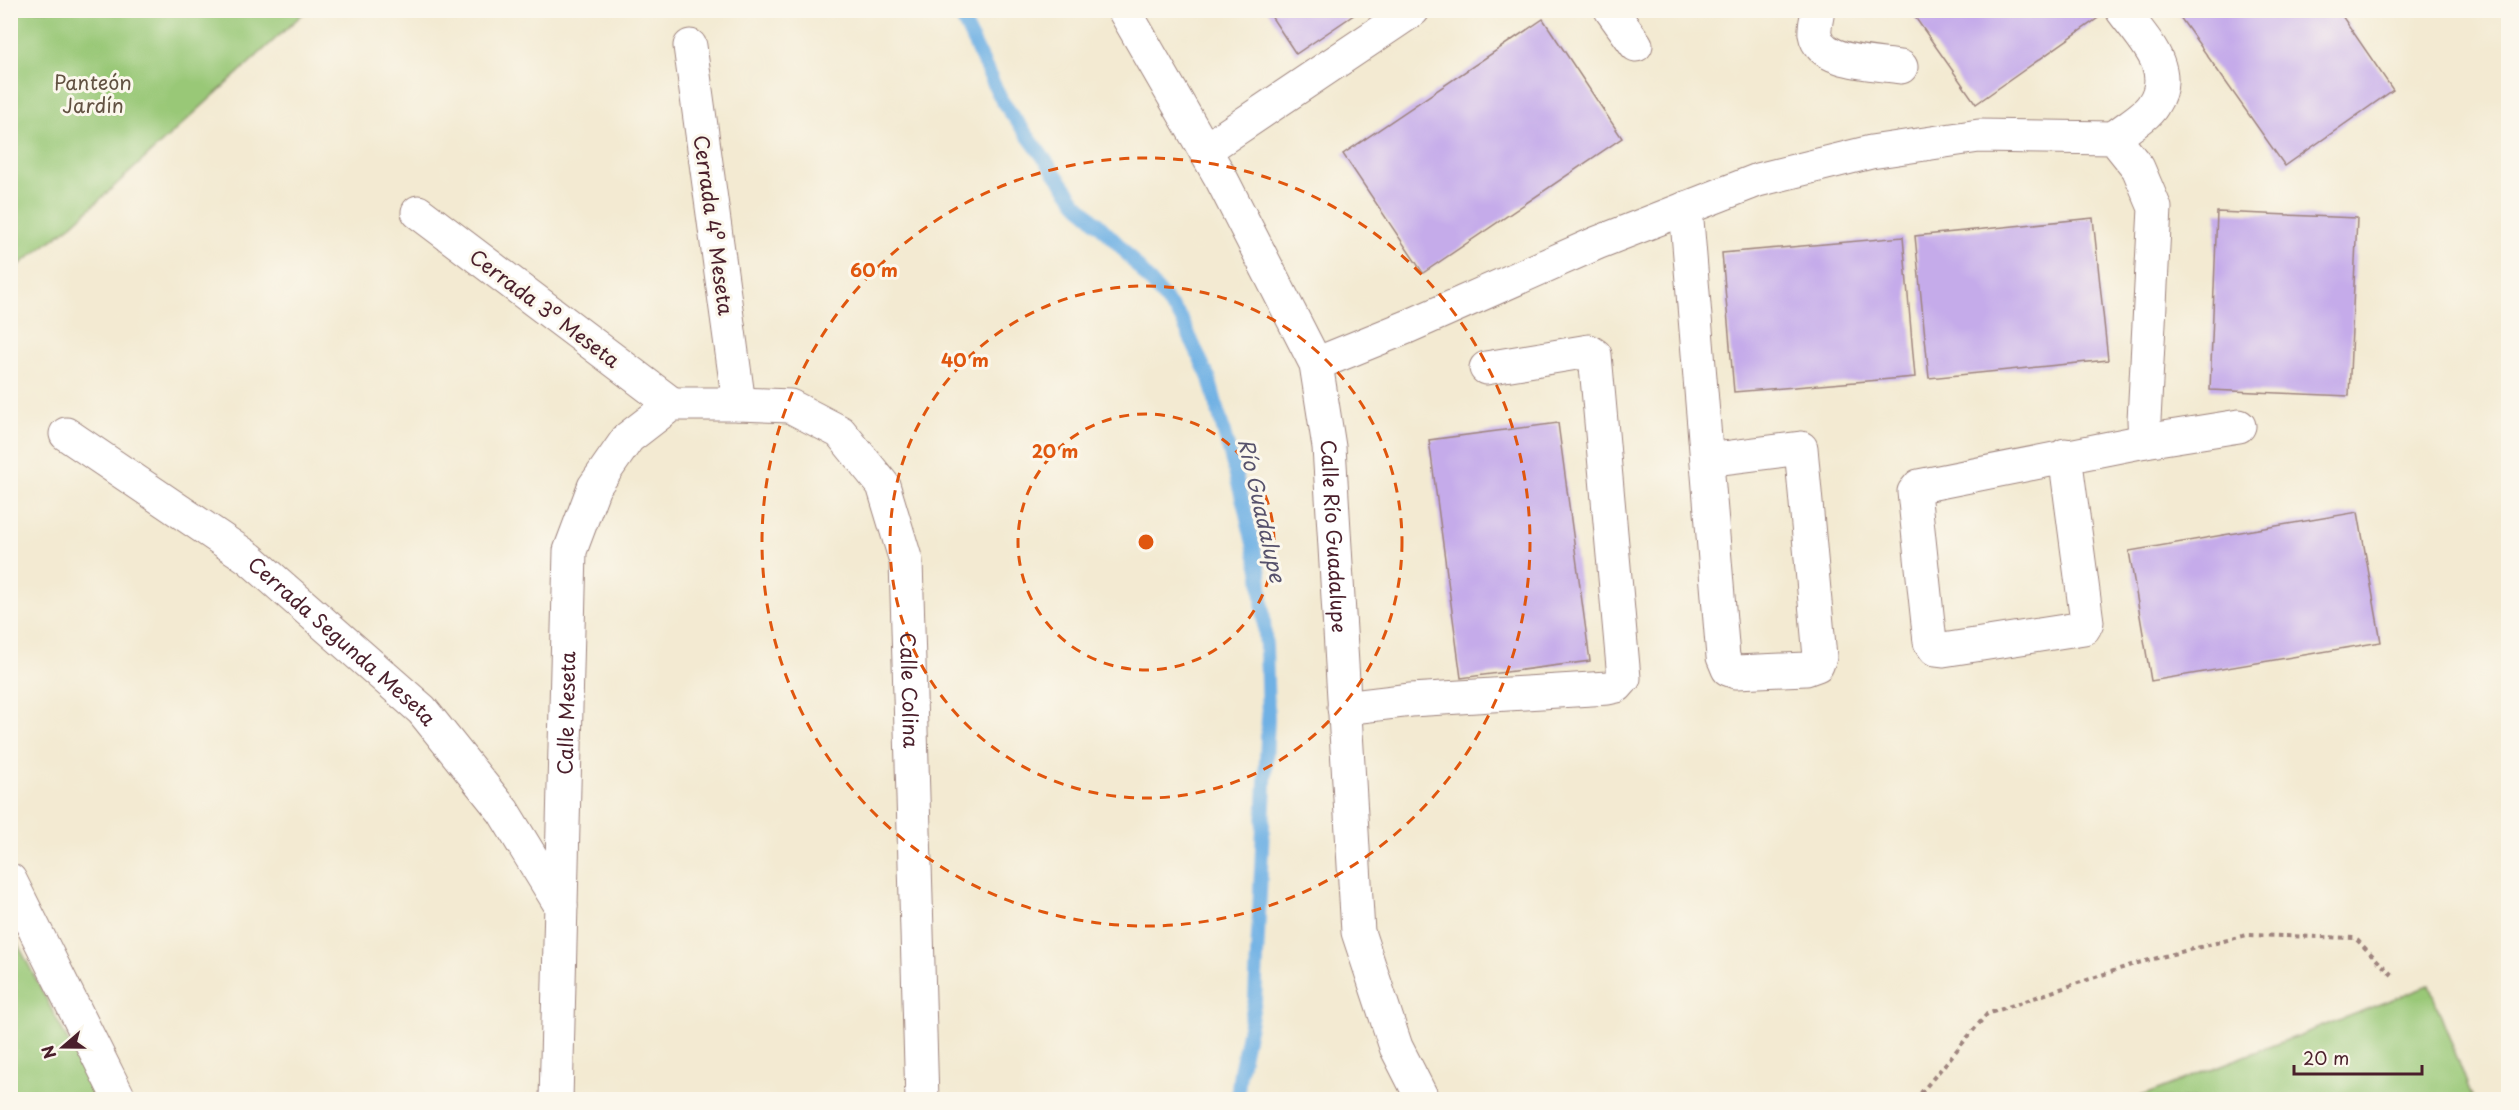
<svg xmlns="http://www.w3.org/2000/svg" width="2519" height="1110" viewBox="0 0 2519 1110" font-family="'Playpen Sans',sans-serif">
  <rect width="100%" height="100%" fill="#fbf7ec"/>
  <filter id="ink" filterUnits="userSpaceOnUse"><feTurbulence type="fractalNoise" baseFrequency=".0167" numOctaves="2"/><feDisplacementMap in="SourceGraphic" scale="12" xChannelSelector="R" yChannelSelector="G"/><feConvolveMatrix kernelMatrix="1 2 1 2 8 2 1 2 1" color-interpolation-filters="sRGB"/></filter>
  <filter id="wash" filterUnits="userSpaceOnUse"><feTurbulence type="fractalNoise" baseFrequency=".008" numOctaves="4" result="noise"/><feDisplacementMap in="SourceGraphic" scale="24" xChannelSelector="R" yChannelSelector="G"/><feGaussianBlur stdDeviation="1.35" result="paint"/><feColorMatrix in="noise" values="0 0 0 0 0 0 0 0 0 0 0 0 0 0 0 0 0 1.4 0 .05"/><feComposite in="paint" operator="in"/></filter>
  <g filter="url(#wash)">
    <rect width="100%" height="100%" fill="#f3ead2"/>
    <g fill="#99c877" stroke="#727451" stroke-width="1.5">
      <path d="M11,10h295v1l-233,213 -62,47z"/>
      <path d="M10,931h1l87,168h-87z"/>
      <path d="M2429,985l44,114h-339z"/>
    </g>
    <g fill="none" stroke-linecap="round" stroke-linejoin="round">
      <path stroke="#70b1e4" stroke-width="14" d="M958,10l44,91 28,38 46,63 45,45 60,71 28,60 35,127 16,69 6,73 2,71 -13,282 -15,72 -3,28"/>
    </g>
    <g id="blocks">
      <g fill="#c5abea">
        <path d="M1267,10h94l-65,44z"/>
        <path d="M1910,10h183l5,8 -122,86z"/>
        <path d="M2175,10h163l55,80 -108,76z"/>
        <path d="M1543,19l79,119 -199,135 -80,-119z"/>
        <path d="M2217,212l140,6 -8,178 -139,-6z"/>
        <path d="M2093,218l15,142 -179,18 -14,-142z"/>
        <path d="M1903,237l12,140 -181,15 -12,-139z"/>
        <path d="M1558,423l32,238 -129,17 -32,-238z"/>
        <path d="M2358,512l23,130 -230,39 -22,-130z"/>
      </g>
    </g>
  </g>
  <g filter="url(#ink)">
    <use href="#blocks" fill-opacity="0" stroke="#9e847e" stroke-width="1.5"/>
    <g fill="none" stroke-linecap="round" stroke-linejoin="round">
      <g stroke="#9e847e" stroke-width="35">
        <g id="minor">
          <path id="s1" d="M1124,10l98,170 94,184 13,83 29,485 38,115 27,53"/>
          <path d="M1611,10l25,35"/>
          <path d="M1818,10c-1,8 -4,17 -3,24 5,30 62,29 86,33"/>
          <path d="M690,46l49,358"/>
          <path d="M2114,138c11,-10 31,-20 39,-33 24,-36 -11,-67 -31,-95"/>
          <path d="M1205,150l208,-140"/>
          <path d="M1686,208l37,449 5,12 8,3 70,-3 11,-4 3,-8 -19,-209 -94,12"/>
          <path d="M418,212l254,192"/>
          <path d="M1316,364l91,-37 190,-84 161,-63 113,-28 108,-16 135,2 24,30 17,40 -11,212 1,21 94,-15"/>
          <path id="s2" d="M66,434l183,124 173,152 81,101 58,95"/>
          <path d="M2065,455l22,167 -3,6 -141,22 -8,-1 -5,-7 -16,-150 5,-6 226,-45"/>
          <path d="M1344,708l67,-8 197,-12 9,-2 7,-8 -29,-323 -6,-4 -103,17"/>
          <path d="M10,880l110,220"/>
          <path id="s3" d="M556,1100l14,-549 24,-64 34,-49 44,-34h67l51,2 50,26 43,53 23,76 16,539"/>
        </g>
      </g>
      <path stroke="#9e847e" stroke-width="4" stroke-dasharray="4.5 4.5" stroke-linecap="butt" d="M1915,1100l72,-86 147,-50 113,-29 108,3 39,39"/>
      <use href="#minor" stroke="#fff" stroke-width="33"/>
    </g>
  </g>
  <g fill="none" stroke="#e0560e" stroke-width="3" stroke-dasharray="10 8">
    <circle cx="1146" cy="542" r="128"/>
    <circle cx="1146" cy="542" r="256"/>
    <circle cx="1146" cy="542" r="384"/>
  </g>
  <g text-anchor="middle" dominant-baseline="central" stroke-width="6" stroke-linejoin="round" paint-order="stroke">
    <g font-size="20" fill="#625242" stroke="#fbf7ec">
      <text x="93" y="82">Panteón<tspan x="93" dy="23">Jardín</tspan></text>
    </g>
    <g font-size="20" fill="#4a1f2b" stroke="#fbf7ec">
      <text transform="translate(714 225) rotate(82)">Cerrada 4º Meseta</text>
      <text transform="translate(545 308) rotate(37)">Cerrada 3º Meseta</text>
      <text stroke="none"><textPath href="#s1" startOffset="576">Calle Río Guadalupe</textPath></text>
      <text stroke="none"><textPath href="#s2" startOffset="346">Cerrada Segunda Meseta</textPath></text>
      <text stroke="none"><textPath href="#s3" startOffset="1184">Calle Colina</textPath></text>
      <text stroke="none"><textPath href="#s3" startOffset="387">Calle Meseta</textPath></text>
    </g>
    <g font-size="21" font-style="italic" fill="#57526c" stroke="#fbf7ec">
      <text transform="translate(1263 510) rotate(77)">Río Guadalupe</text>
    </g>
  </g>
  <circle cx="1146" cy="542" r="9" fill="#e0560e" stroke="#fbf7ec" stroke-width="3"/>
  <g font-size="18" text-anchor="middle" font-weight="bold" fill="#e0560e" stroke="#fbf7ec" stroke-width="6" stroke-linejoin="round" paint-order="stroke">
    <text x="874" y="277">60 m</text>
    <text x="965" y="367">40 m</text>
    <text x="1055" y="458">20 m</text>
  </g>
  <rect width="2519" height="1110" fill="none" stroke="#fbf7ec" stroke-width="36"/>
  <g transform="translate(63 1047) rotate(250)" stroke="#fbf7ec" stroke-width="4.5" paint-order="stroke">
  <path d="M0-4.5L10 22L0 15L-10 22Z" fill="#4a1f2b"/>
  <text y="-9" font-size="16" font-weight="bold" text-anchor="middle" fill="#4a1f2b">N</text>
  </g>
  <path d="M2294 1065v9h128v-9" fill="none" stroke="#4a1f2b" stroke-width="3"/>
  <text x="2303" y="1065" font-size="18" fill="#4a1f2b" stroke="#fbf7ec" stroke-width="4.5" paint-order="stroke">20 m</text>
</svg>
